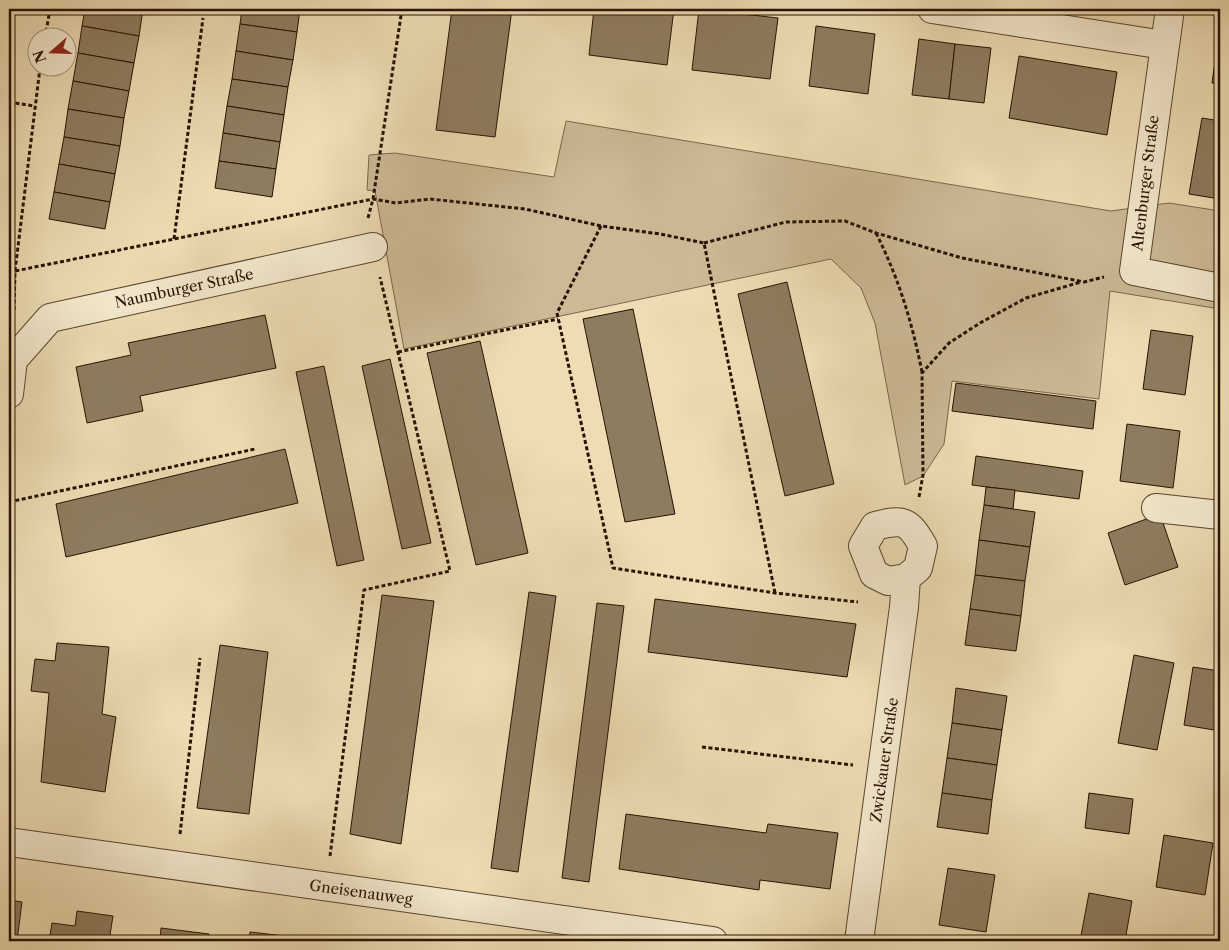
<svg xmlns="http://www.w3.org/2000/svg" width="1229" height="950" viewBox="0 0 1229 950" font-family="'Libre Caslon Text',serif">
  <rect width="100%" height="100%" fill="#eeddb4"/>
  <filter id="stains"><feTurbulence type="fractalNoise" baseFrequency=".004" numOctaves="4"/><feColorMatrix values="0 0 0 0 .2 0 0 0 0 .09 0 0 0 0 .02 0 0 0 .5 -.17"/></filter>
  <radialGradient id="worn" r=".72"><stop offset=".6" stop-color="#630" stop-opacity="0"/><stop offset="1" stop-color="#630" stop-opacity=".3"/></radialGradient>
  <path fill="#ccba96" stroke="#7a664c" d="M566,121l545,90 58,-8 51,8v98l-110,-18 -11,108 -147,-18 -8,63 -21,32 -18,9 -30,-162 -14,-35 -30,-29 -427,90 -29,-158 -8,-1 2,-35 26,-2 159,24z"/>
  <g fill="#8e7c5f" stroke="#271203">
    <path d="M85,9h58l-4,27 -57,-10z"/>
    <path d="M242,9h58l-3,23 -57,-8z"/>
    <path d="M452,9h60l-17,128 -59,-7z"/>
    <path d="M594,9h80l-7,56 -78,-10z"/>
    <path d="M699,9l79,9 -8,61 -78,-9z"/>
    <path d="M240,24l57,8 -4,28 -57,-9z"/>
    <path d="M82,26l57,10 -5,27 -56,-10z"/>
    <path d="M816,26l59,8 -7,60 -59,-8z"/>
    <path d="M1220,26v58l-8,-1z"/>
    <path d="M919,39l36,5 -6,55 -37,-4z"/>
    <path d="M955,44l36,4 -7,55 -35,-4z"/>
    <path d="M236,51l57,9 -5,27 -56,-8z"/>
    <path d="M78,53l56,10 -5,28 -56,-10z"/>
    <path d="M1019,56l98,16 -10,63 -98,-17z"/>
    <path d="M232,79l56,8 -4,28 -57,-9z"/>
    <path d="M73,81l56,10 -5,27 -56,-9z"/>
    <path d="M227,106l57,9 -4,27 -57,-9z"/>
    <path d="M68,109l56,9 -4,28 -56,-9z"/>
    <path d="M1202,118l18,3v78l-31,-5z"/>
    <path d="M223,133l57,9 -4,27 -57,-8z"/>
    <path d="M64,137l56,9 -5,28 -56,-10z"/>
    <path d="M219,161l57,8 -4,28 -57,-9z"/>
    <path d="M59,164l56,10 -5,28 -56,-10z"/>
    <path d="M54,192l56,10 -5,27 -56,-10z"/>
    <path d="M787,282l47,202 -49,12 -47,-202z"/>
    <path d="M633,309l42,205 -50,8 -42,-203z"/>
    <path d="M265,315l11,53 -136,28 3,15 -56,12 -11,-56 55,-12 -3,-12z"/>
    <path d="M1151,330l42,6 -8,59 -42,-6z"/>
    <path d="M480,341l48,212 -52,12 -49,-212z"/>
    <path d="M390,359l41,184 -29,6 -40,-183z"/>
    <path d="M324,366l40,194 -27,6 -41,-194z"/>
    <path d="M956,383l140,18 -3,28 -141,-18z"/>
    <path d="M1127,424l53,7 -7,57 -53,-7z"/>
    <path d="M285,449l13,54 -232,54 -10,-53z"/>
    <path d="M976,456l107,15 -4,28 -107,-14z"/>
    <path d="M986,487l29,3 -2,19 -29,-4z"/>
    <path d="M984,505l51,7 -5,35 -51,-7z"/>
    <path d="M1160,514l18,53 -53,18 -17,-52z"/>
    <path d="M979,540l51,7 -5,34 -50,-6z"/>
    <path d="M975,575l50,6 -4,35 -51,-7z"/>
    <path d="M529,592l27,4 -38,276 -27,-4z"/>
    <path d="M382,595l52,6 -33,243 -51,-10z"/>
    <path d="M655,599l201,25 -9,53 -199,-25z"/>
    <path d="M597,603l27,3 -35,276 -27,-4z"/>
    <path d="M970,609l51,7 -5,35 -51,-6z"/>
    <path d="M57,643l52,4 -7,67 14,3 -11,75 -64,-10 8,-89 -18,-2 4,-32 20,2z"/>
    <path d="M220,645l48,7 -19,162 -52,-6z"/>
    <path d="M1134,655l40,8 -17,87 -39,-7z"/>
    <path d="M1193,667l27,4v60l-36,-6z"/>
    <path d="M956,688l51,8 -5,34 -50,-7z"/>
    <path d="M952,723l50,7 -5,35 -50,-7z"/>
    <path d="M947,758l50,7 -5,35 -50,-7z"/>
    <path d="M942,793l50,7 -4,34 -51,-7z"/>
    <path d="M1089,793l44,6 -4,35 -44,-6z"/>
    <path d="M626,814l140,19 2,-9 70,9 -8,56 -70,-9 -1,10 -140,-21z"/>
    <path d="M1164,835l49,8 -8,52 -49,-8z"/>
    <path d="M948,868l47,7 -9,57 -47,-7z"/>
    <path d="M1089,893l43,8 -7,40h-45z"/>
    <path d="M9,900l13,2 -5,39h-8z"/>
    <path d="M77,911l36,5 -4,25h-60l3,-18 23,3z"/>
    <path d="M161,928l48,6 -1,7h-48z"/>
    <path d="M250,932l44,5 -1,4h-44z"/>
  </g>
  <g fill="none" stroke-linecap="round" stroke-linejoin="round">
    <g stroke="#59452f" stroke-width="30">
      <g id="minor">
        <path d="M932,9l232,36"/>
        <path d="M1170,9l-36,262 86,17"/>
        <path d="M9,394l4,-34 37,-42 323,-71"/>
        <path d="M1156,508l64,7"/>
        <path d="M9,842l704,99"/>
        <path d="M859,941l45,-334 2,-29 12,-10 5,-22c-15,-26 -19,-27 -48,-20l-12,20 11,28 14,7 18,-3"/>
      </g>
    </g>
    <g stroke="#271203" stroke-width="3" stroke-dasharray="4 2.5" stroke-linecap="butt">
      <path d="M45,38l5,-29"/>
      <path d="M9,102l25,4"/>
      <path d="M368,218l5,-19 29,-190"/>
      <path d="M601,226l-44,87 56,255 162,25 83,9"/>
      <path d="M876,233c23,46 36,89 46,139"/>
      <path d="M174,239l29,-221"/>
      <path d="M704,243l82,-21 59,-1 31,12 86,25 122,24 20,-5"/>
      <path d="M9,270l6,1 358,-72 23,4 34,-4 95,10 76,17 59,8 44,9 71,350"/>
      <path d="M14,310l1,-39 25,-203"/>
      <path d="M398,352l160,-33"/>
      <path d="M919,497l4,-22 -1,-102 27,-30 31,-20 46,-25 55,-16"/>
      <path d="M9,502l246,-53"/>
      <path d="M702,747l151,18"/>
      <path d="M180,834l20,-176"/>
      <path d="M330,856l34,-266 86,-19 -70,-294"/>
    </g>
    <use href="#minor" stroke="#f4e9ce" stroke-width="28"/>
  </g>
  <g text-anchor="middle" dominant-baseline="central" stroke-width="4" stroke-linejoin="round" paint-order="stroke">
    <g font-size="15" fill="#271203" stroke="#f4e9ce">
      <text transform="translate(1145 183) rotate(-83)">Altenburger Straße</text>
      <text transform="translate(184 288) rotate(-12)">Naumburger Straße</text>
      <text transform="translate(884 760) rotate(-82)">Zwickauer Straße</text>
      <text transform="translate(361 892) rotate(8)">Gneisenauweg</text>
    </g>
  </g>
  <rect width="1229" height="950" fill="none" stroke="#eeddb4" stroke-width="30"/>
  <rect x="10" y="10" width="1209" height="930" fill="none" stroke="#271203" stroke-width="2.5"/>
  <rect x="15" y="15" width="1199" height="920" fill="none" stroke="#271203"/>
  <g transform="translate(52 52) rotate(250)"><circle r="24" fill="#f4e9ce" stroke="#a2937d"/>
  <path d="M0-4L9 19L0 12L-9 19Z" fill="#8f2418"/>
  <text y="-8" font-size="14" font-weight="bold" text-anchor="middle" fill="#271203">N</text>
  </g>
  <rect width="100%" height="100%" filter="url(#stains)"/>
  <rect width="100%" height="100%" fill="url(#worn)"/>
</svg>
